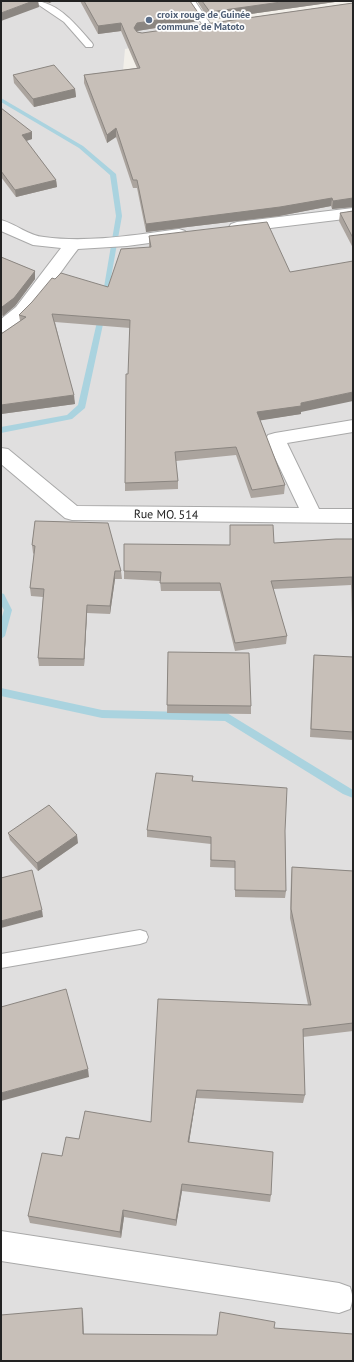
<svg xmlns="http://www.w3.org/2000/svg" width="354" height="1362" viewBox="0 0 354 1362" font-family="'PT Sans',sans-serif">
  <rect width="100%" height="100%" fill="#f2efe9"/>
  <path fill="#e0dfdf" d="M1,1h186l15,21 22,7 -99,20 -2,22 230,-8v1298h-352z"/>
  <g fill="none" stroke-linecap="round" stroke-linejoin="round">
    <g fill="#aad3df" fill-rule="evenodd">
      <path d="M1,98l82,48 33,28 6,42 -15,84 -2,1 -3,-2 14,-83 -6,-41 -31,-27 -78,-46z"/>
      <path d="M99,313h4l2,2 -20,93 -13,11 -71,14v-6l66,-12 11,-10z"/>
      <path d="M1,593l3,1 8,16 -7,26 -4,3v-19l3,-10 -3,-5z"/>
      <path d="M1,688l101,22 125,3 126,77v8l-10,-4 -118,-73 -123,-3 -101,-22z"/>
    </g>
    <g stroke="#a9a9a9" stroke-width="2">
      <g id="lane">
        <path d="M33,1c25,0 44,25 59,42l1,2 -1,2h-6l-22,-25z"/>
        <path d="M187,1h8l16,24 -1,2h-6z"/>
        <path d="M140,930l6,2 2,5 -2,5 -6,2 -139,24v-14z"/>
      </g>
    </g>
    <g stroke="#a9a9a9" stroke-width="2">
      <g id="street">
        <path d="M353,208v10l-116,14 -6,-2 -2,-3 2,-3 6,-2z"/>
        <path d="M1,220c15,4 28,16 43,17 44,6 91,-2 135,-8l6,2 2,3 -2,3 -6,2 -52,7 -49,3c-17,21 -52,78 -77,84v-14l15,-12 45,-59 -28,-3 -32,-14z"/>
        <path d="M353,420v12l-66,11 32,66h34v14l-281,-3 -7,-2 -64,-54v-16l7,1 69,57 222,2 -33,-69 2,-4 7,-2z"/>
        <path d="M1,1231l338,52 11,4c3,9 3,13 0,22l-11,4 -338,-52z"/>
      </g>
    </g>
    <use href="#lane" fill="#fff" fill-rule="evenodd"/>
    <use href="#street" fill="#fff" fill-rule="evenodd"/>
  </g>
  <g fill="#aba49e">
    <path d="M1,1h53l-5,2 -11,-2 1,6z"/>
    <path d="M80,1h110l9,13v7l-62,10h-1l6,2 211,-30v204l-21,2 -1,-3 -52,10 -133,16 -9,-44h-4l-17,-51 -9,6 -23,-60v-8l53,-7 -16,-37 -23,3z"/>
    <path d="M197,1h145l-133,19z"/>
    <path d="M13,75l62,14 1,8 -42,10 -20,-24z"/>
    <path d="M1,108l31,31 -6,2 30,39 1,7 -41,10 -15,-20z"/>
    <path d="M353,211v37l-14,-27 1,-8z"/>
    <path d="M149,236l141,36 11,142 -41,6 25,65 -1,9 -33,4 -15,-43 -60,6 2,20v8l-53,2v-8l5,-155 -75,-6 20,82 -74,10v-80l19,-13 -1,-6 36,-36 53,8 41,-40z"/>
    <path d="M1,257l34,14v8l-20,27 -12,10 -2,-1z"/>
    <path d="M35,521l86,50 1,8h-7l-5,35 -23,-1 -3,53h-45l-1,-8 5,-61 -12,-1 -1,-8 4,-34 -1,-1 -1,-8z"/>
    <path d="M230,525l44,18 79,-4v117l-2,-71 -78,4 14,47 -1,8 -51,7 -15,-60h-59l-1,-10 -36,-2v-8l106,-26z"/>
    <path d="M168,652l83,54v8l-84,-1z"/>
    <path d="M314,655l39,2v83l-43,-3 3,-74z"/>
    <path d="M193,776v5l92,50 1,60 -1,7 -50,-1v-29l-25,-1 1,-23 -64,-7v-7z"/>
    <path d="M8,833l70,10 -40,28 -28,-31z"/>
    <path d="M292,867l61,4v160l-50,6 2,58 -2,8 -107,-5 -7,44 82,53 -1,7 -88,-11 -6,35 -52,-9 -3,21 -91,-15 -2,-7 34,-60 17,-17 72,-17 157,-117 -18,-87 1,-42z"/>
  </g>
  <g fill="#8b8681">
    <path d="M33,1h5l1,6 -38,14v-8z"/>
    <path d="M49,1h5l-5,2z"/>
    <path d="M288,1h54l-133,19 1,-8z"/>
    <path d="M199,14v7l-62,10 -3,5v-8l3,-5z"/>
    <path d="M121,23v8l-23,3v-8z"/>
    <path d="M75,89l1,8 -42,10 -1,-8z"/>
    <path d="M116,128v9l-9,6v-8z"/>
    <path d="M32,132v7l-9,3 -1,-7z"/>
    <path d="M56,180l1,7 -41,10 -1,-7z"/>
    <path d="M332,198l-1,8 -52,10 -133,16v-8z"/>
    <path d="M353,198v9l-21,2 1,-8z"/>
    <path d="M35,271v8l-20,27 -12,10 -1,-9z"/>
    <path d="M353,392v9l-52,11v2l-44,7v-9z"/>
    <path d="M74,395l1,9 -74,10v-9z"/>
    <path d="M115,571v8l-5,35v-8z"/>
    <path d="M87,605v8l-3,53v-7z"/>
    <path d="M77,835l1,8 -40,28 -1,-8z"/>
    <path d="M42,910l1,7 -42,11v-7z"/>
    <path d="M88,1069l1,8 -88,24v-8z"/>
    <path d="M197,1090l-1,8 -8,51v-7z"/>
    <path d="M182,1184v7l-6,35v-6z"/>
    <path d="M123,1210l1,7 -3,21 -1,-6z"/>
    <path d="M82,1308l1,5 1,26 -1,-5z"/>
  </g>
  <g fill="#c7bfb8" stroke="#8b8681">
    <path d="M1,1h32l-32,12z"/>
    <path d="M84,1h106l9,13 -62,9 -3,5 3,4 5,1 211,-30v195l-20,3 -1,-3 -52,9 -134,17 -9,-44h-4l-17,-52 -9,7 -23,-60 56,-7 -19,-45 -23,3z"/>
    <path d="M202,1h86l-78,11z"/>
    <path d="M54,65l21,24 -42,10 -20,-24z"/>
    <path d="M1,108l31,24 -10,3 34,45 -41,10 -14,-19z"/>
    <path d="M353,211v27l-13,-25z"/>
    <path d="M267,222l23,50 63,-11v131l-52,11v3l-44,6 28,73 -33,5 -16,-43 -61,5 3,29 -53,2 1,-109h2l2,-54 -78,-6 22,81 -73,10v-71l25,-17 -7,-2 13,-13 20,-24 3,1 6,-6 47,14 13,-38 30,-2 -2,-11z"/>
    <path d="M1,257l34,14 -21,27 -12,9h-1z"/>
    <path d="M35,521l73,2 13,48h-6l-5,35 -23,-1 -3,54 -46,-1 6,-69 -14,-1 5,-42 -3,-1z"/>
    <path d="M230,525h43l1,18 62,-4h17v63l-1,-25 -81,4 16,55 -52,7 -15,-60h-60l1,-11 -37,-1v-27l106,1z"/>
    <path d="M168,652l81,1 2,53 -84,-1z"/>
    <path d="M314,655l39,2v75l-42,-3z"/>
    <path d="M156,773l37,3 -1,5 95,7 -2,43 1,60 -51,-1v-29l-24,-1v-23l-64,-7z"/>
    <path d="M49,805l28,30 -40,28 -29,-30z"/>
    <path d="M292,867l61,4v152l-50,6 2,66 -108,-5 -9,52 85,10 -2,43 -89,-11 -6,36 -53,-10 -3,22 -92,-16 14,-63 20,3 4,-19 13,2 6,-28 66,11 7,-123 153,6 -20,-96z"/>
    <path d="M32,870l10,40 -41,11v-43z"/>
    <path d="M66,989l22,80 -87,24v-86z"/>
    <path d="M82,1308l1,26 134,1 3,-23 55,10 -1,6 79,6v27h-352v-46z"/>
  </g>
  <circle fill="#5c6f8a" stroke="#fff" stroke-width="1.5" cx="149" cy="20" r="4"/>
  <g text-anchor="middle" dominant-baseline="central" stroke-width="3.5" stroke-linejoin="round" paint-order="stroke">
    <g font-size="10" font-weight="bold" fill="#4e5e75" stroke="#fff" text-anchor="start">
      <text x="157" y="14">croix rouge de Guinée<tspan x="157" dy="12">commune de Matoto</tspan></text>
    </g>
    <g font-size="12" fill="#222" stroke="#fff">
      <text transform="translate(166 514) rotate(1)">Rue MO. 514</text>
    </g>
  </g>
  <rect width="354" height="1362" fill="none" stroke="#222222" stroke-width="4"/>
</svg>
